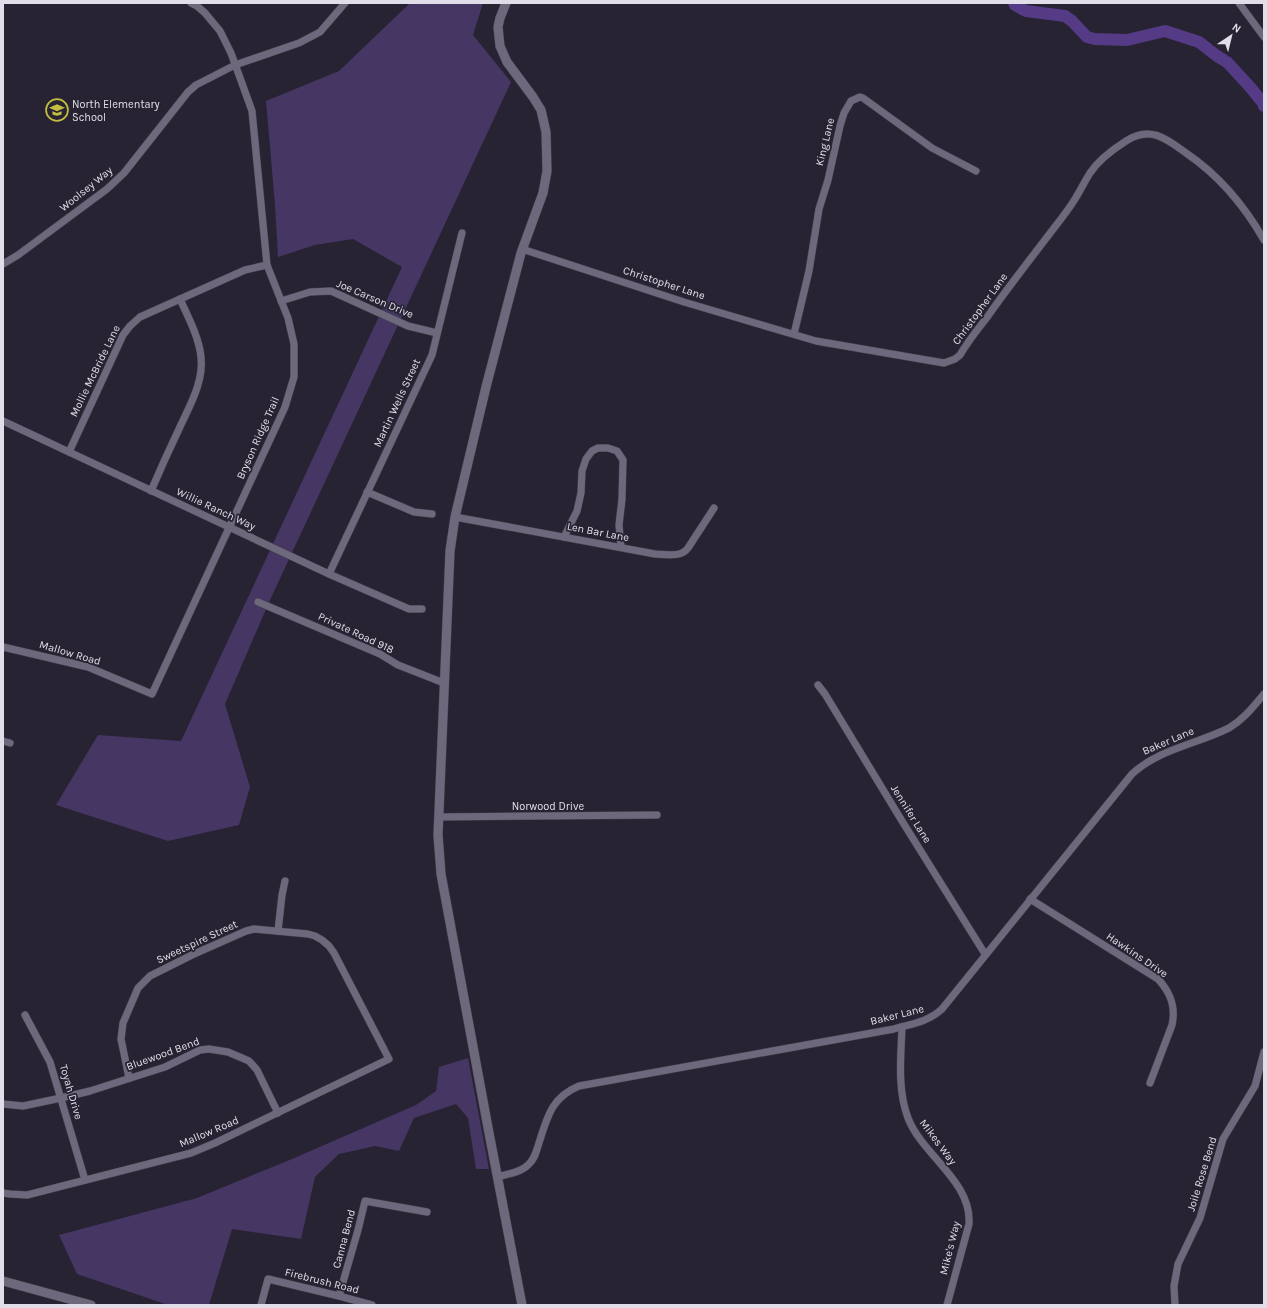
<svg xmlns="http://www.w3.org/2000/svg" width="1267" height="1308" viewBox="0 0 1267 1308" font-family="Karla,sans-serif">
  <rect width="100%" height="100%" fill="#272332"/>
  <g fill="#453663">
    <path d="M410,3h73l-10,32 38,47 -241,518 -45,104 25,83 -11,38 -71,16 -112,-36 42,-70 83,6 221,-474 -49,-28 -38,6 -37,12 -3,-52 -9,-104 73,-30z"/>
    <path d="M468,1058l21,111h-13l-8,-51 -12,-14 -42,14 -15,33 -24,-5 -36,8 -24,23 -14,62 -69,-10 -23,76h-41l-91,-31 -18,-39 138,-37 95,-39 124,-54 20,-14 3,-24z"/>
  </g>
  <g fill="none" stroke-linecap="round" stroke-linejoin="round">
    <path stroke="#553a85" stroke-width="12" d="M1014,3l1,2 11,6 39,5 7,5 15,16 8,2 32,1 38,-9 34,11 18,14 10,6 23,25 13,16 1,3"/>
    <g stroke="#423e4c" stroke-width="8">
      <g id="minor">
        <path d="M1239,3l25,34"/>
        <path d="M522,249l162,53 132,39 128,22 11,-4 5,-4c8,-14 18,-26 28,-39 21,-30 44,-59 66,-88 7,-9 15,-19 21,-29 5,-8 10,-18 15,-26 8,-12 25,-25 36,-32 24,-16 41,-2 60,12 34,23 58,52 78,87"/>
        <path d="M3,264l15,-9 89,-66 17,-16 64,-81 8,-7 39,-20 64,-22 21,-11 25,-29"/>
        <path d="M281,301l29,-9 21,-1 77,35 29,7"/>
        <path d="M794,334l15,-63 10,-62 9,-29 12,-54 4,-13 7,-12 9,-4 3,1 69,50 44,23"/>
        <path d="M3,421l326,153 80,35h13"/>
        <path d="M69,452l54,-117 7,-9 10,-9 105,-47 22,-5"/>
        <path d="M151,491c9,-21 18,-41 28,-62 10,-22 25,-47 22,-72 -2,-20 -13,-40 -21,-58"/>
        <path d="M367,492l47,20 18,2"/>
        <path d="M455,517l200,37c12,0 26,4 33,-6l26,-40"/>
        <path d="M564,537l13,-26 4,-18 1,-22 4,-12 6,-8 6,-3h10l9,3 6,9 -1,39 -3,26 2,22"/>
        <path d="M329,574l103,-219 30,-122"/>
        <path d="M258,602l122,52 18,11 46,18"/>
        <path d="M3,647l85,20 64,27 133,-287 9,-30v-33l-6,-26 -21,-53 -15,-154 -21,-58 -11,-22 -15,-18 -8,-7 -6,-3"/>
        <path d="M818,685l7,9 77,127 83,133"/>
        <path d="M3,741l7,2"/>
        <path d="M439,817l218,-2"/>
        <path d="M1030,899l128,80c13,14 18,28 14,46l-22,58"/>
        <path d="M278,931l4,-36 3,-14"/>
        <path d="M25,1015l25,47 35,118"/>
        <path d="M902,1027c-1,29 -5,62 6,91 14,37 64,63 61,106l-22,81"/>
        <path d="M3,1104l20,2 38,-8 29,-7 75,-24 35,-17 9,-1 19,3 21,9 8,9 21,43"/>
        <path d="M497,1177c10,-3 23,-4 31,-12 6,-5 8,-12 10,-19 9,-27 12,-48 41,-60l315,-57c17,-5 34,-7 48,-20l190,-235c27,-25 65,-30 97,-46 15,-9 24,-21 35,-34"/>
        <path d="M3,1193l7,1 17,1 164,-42 24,-10 174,-84 -55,-106 -5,-7 -7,-6 -7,-4 -7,-2 -54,-5 -8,2 -52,23 -44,22 -12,12 -15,35 -2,16 8,39"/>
        <path d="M339,1296l19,-66 7,-29 62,11"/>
        <path d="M261,1305l7,-26 71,17 33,9"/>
        <path d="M1175,1305l-1,-19 4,-22 22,-46 23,-79 32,-53 9,-34"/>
      </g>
    </g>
    <g stroke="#423e4c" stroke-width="10">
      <g id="tertiary">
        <path d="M506,3l-6,15 -2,9 2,19 7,16 26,35 8,13 5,22 1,39 -4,22 -22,60 -35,134 -31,130 -5,34 -12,284 3,39 48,259 33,172"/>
        <path d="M3,1281l88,24"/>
      </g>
    </g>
    <use href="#minor" stroke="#6d687b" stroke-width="7"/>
    <use href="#tertiary" stroke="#6d687b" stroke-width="9"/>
  </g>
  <defs>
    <g id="school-ring" transform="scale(1.15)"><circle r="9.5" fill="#272332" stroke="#c2bd3f" stroke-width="1.5"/><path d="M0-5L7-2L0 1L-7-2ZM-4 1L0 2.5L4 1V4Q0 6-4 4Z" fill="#c2bd3f"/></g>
  </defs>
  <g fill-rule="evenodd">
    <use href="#school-ring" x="57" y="110"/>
  </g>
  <g text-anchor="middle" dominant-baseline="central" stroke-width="3.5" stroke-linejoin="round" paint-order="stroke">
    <g font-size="11" fill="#e1dee9" stroke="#272332" text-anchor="start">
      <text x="72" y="104">North Elementary<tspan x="72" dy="13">School</tspan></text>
    </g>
    <g font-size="11" fill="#e1dee9" stroke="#272332">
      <text transform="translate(825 142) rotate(-76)">King Lane</text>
      <text transform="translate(86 189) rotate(-39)">Woolsey Way</text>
      <text transform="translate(664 283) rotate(18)">Christopher Lane</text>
      <text transform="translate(375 299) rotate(23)">Joe Carson Drive</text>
      <text transform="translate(980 309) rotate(-54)">Christopher Lane</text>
      <text transform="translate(95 371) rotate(-64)">Mollie McBride Lane</text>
      <text transform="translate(397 403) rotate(-65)">Martin Wells Street</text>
      <text transform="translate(258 438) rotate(-66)">Bryson Ridge Trail</text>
      <text transform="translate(216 509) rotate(25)">Willie Ranch Way</text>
      <text transform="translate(598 532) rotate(11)">Len Bar Lane</text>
      <text transform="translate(356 633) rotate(25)">Private Road 918</text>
      <text transform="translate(70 653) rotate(16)">Mallow Road</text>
      <text transform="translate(1168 741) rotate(-23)">Baker Lane</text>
      <text x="548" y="806">Norwood Drive</text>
      <text transform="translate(911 814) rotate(58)">Jennifer Lane</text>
      <text transform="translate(197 942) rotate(-25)">Sweetspire Street</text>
      <text transform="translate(1137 955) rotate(34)">Hawkins Drive</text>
      <text transform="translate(897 1015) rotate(-14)">Baker Lane</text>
      <text transform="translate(163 1054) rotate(-20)">Bluewood Bend</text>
      <text transform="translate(71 1092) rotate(74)">Toyah Drive</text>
      <text transform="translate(209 1132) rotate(-23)">Mallow Road</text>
      <text transform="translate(938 1142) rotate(53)">Mikes Way</text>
      <text transform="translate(1202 1174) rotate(-73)">Joile Rose Bend</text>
      <text transform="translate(344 1239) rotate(-75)">Canna Bend</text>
      <text transform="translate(950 1248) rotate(-76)">Mike's Way</text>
      <text transform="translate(322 1281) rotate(14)">Firebrush Road</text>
    </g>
  </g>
  <rect width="1267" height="1308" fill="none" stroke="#e1dee9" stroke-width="8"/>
  <g transform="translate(1231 36) rotate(35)" stroke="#272332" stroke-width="3" paint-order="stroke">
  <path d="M0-3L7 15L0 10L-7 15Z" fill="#e1dee9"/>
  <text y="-6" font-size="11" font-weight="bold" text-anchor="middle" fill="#e1dee9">N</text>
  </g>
</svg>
